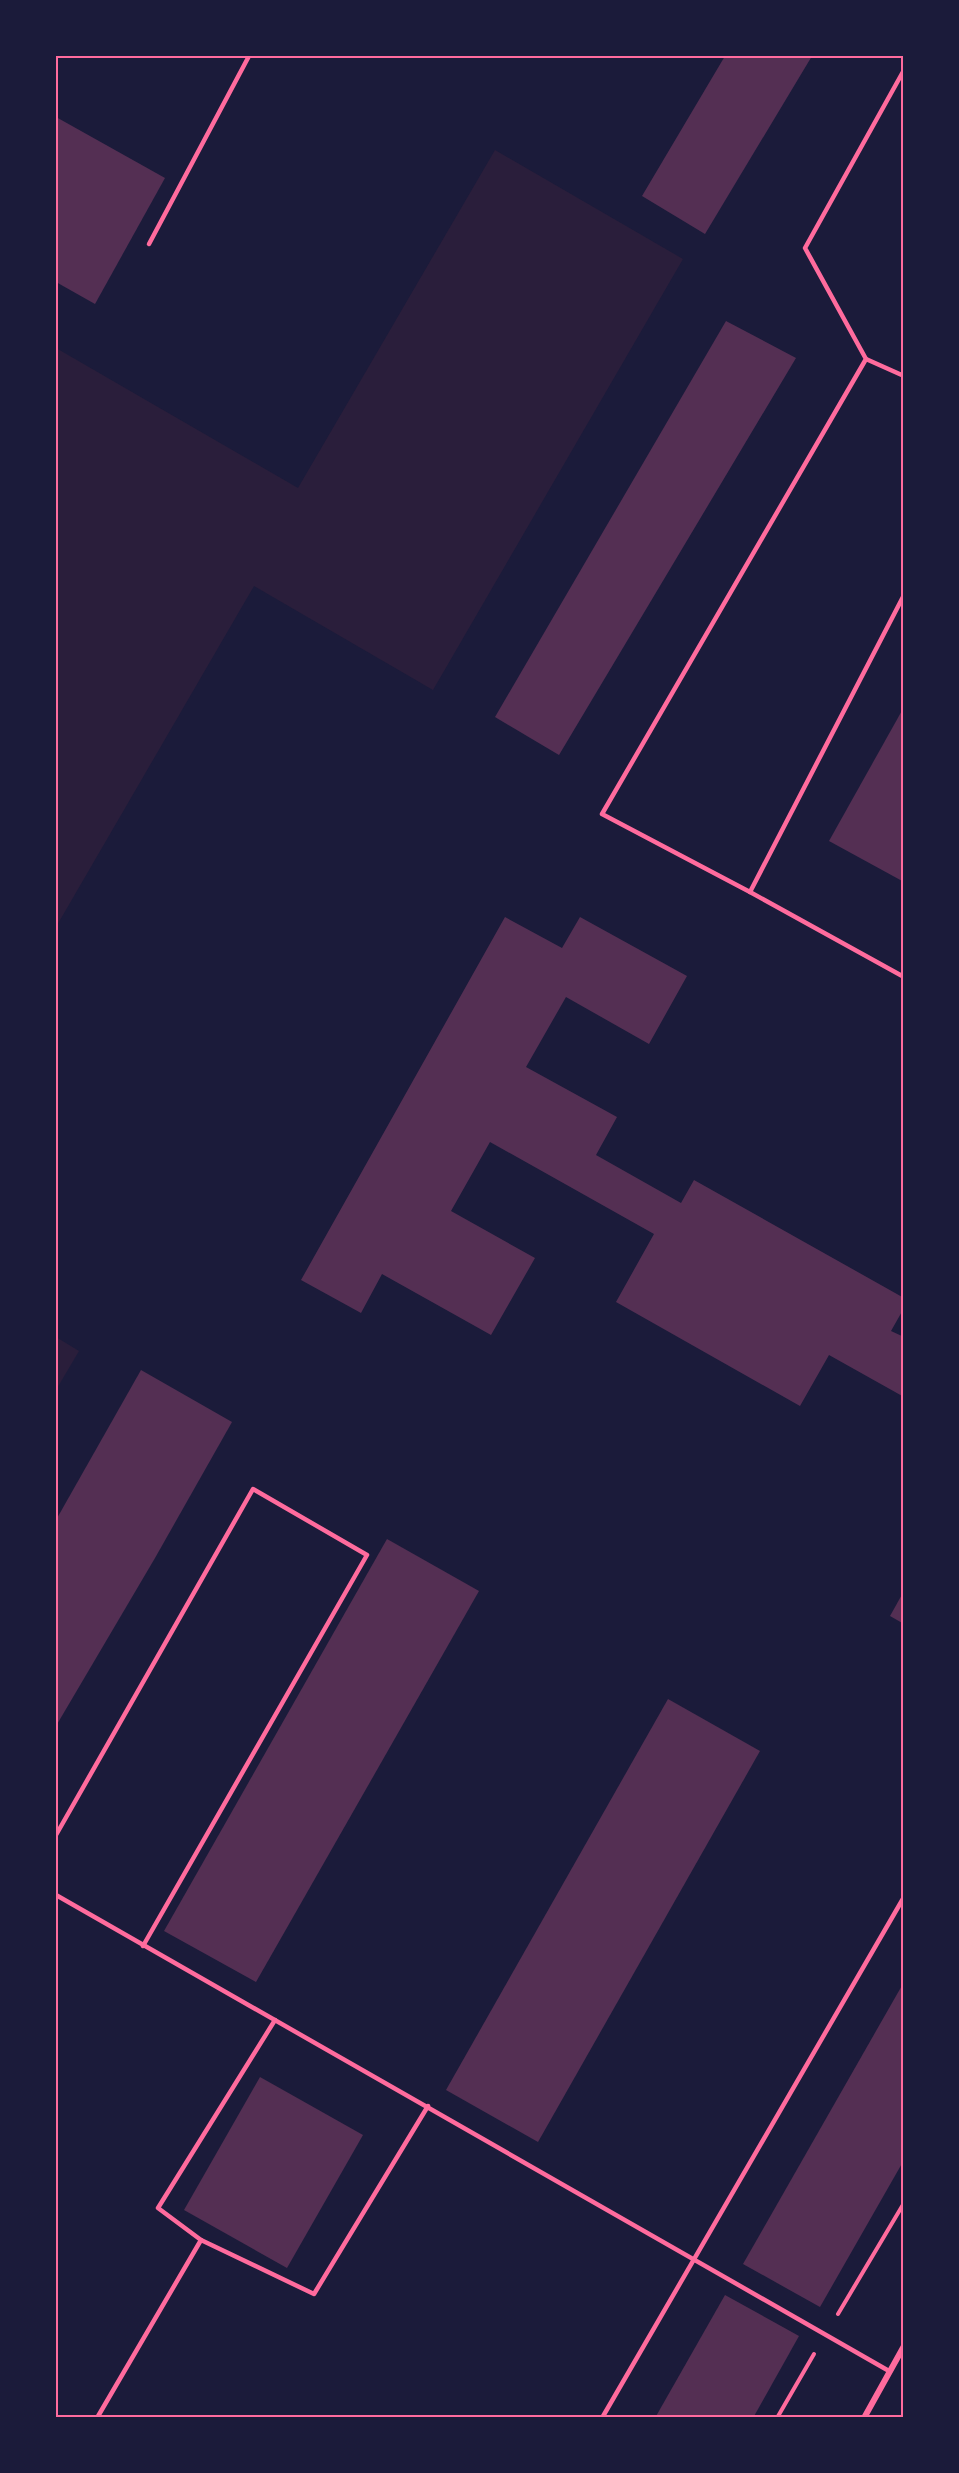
<svg xmlns="http://www.w3.org/2000/svg" width="959" height="2473" viewBox="0 0 959 2473" font-family="Georgia,serif">
  <rect width="100%" height="100%" fill="#1b1b3a"/>
  <g fill="#2a1e3b">
    <path d="M495,150l188,109 -250,431 -179,-104 -198,341v-579l242,140z"/>
    <path d="M56,1337l23,14 -23,39z"/>
  </g>
  <g fill="#542f53">
    <path d="M725,56h87l-107,178 -63,-38z"/>
    <path d="M56,117l109,61 -70,126 -39,-22z"/>
    <path d="M726,321l70,37 -237,397 -64,-38z"/>
    <path d="M904,707v175l-75,-41z"/>
    <path d="M505,917l57,31 18,-31 107,59 -38,68 -83,-47 -40,70 91,50 -21,38 85,48 13,-23 210,118v10l-13,23 13,6v60l-75,-42 -29,51 -184,-104 38,-68 -164,-92 -39,69 84,47 -44,77 -109,-61 -21,39 -60,-33z"/>
    <path d="M141,1370l91,52 -77,136 -99,168v-206z"/>
    <path d="M387,1539l92,52 -223,391 -92,-51z"/>
    <path d="M904,1591v33l-14,-8z"/>
    <path d="M668,1699l92,52 -222,391 -92,-52z"/>
    <path d="M904,1982v178l-84,147 -77,-43z"/>
    <path d="M260,2077l103,58 -76,133 -103,-58z"/>
    <path d="M725,2295l74,41 -46,82h-98z"/>
  </g>
  <g fill="none" stroke-linecap="round" stroke-linejoin="round">
    <g stroke="#ff6b9d" stroke-width="4">
      <path d="M838,2314l66,-111"/>
      <path d="M777,2418l37,-64"/>
    </g>
    <g stroke="#ff6b9d" stroke-width="4.5">
      <path d="M904,70l-99,178 61,111 -264,455 148,78 154,85"/>
      <path d="M149,244l100,-188"/>
      <path d="M866,359l38,17"/>
      <path d="M750,892l154,-297"/>
      <path d="M56,1835l197,-346 114,66 -224,391"/>
      <path d="M56,1895l833,476"/>
      <path d="M275,2020l-117,188 43,32 113,54 114,-188"/>
      <path d="M97,2418l104,-178"/>
      <path d="M602,2418l302,-521"/>
    </g>
    <path stroke="#ff6b9d" stroke-width="6" d="M864,2418l40,-72"/>
  </g>
  <rect width="959" height="2473" fill="none" stroke="#1b1b3a" stroke-width="114"/>
  <rect x="57" y="57" width="845" height="2359" fill="none" stroke="#ff6b9d" stroke-width="2"/>
</svg>
